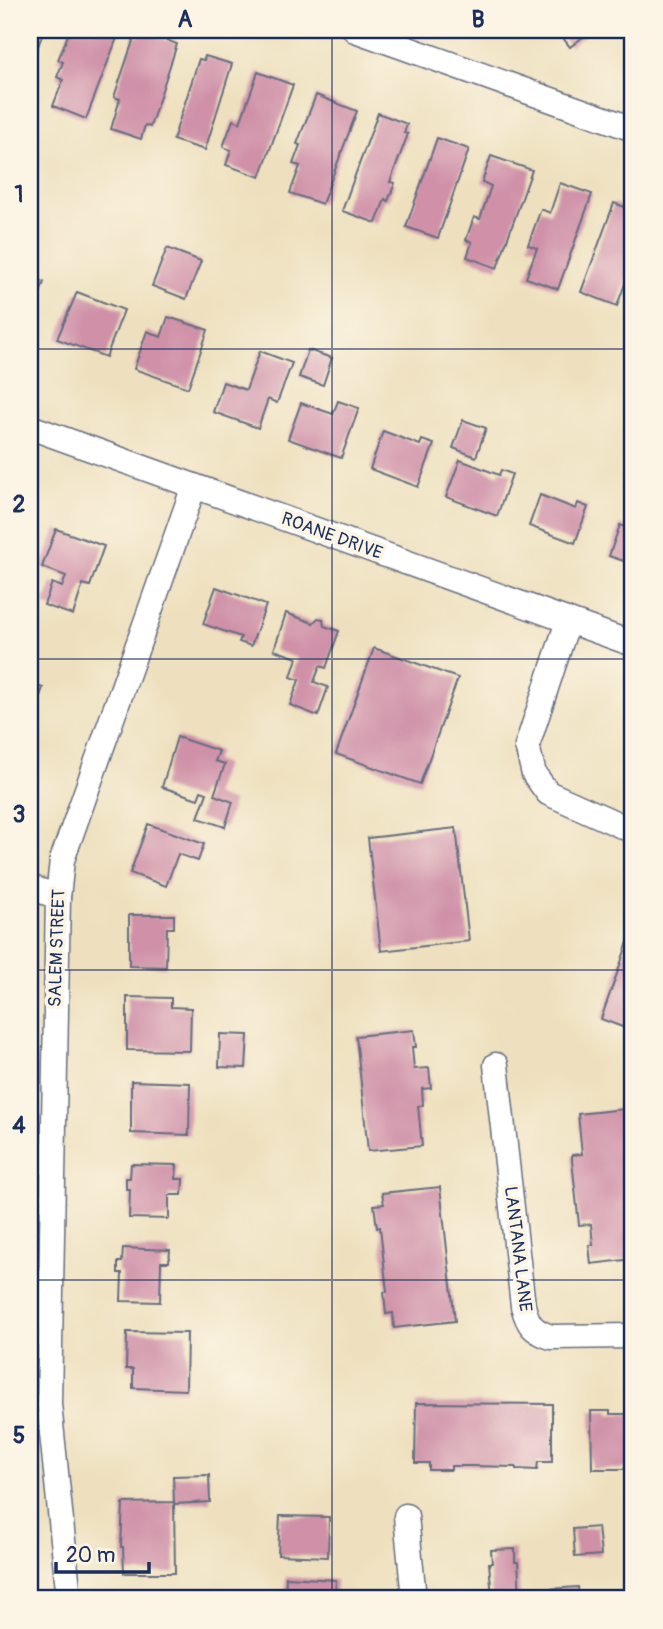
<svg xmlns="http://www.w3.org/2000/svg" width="663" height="1629" viewBox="0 0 663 1629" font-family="Pangolin,sans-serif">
  <rect width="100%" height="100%" fill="#fcf5e5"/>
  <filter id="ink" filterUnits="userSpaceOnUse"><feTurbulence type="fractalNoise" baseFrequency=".0143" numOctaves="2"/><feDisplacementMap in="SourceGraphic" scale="14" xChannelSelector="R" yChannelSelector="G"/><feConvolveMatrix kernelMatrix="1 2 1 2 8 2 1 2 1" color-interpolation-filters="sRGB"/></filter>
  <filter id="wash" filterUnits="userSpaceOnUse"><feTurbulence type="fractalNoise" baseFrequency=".00686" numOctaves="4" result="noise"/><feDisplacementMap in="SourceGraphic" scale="28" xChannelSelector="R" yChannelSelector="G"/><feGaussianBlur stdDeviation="1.57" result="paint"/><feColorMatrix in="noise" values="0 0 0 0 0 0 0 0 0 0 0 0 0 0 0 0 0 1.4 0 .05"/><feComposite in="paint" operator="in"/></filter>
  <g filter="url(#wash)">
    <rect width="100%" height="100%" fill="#eee0be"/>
    <g id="blocks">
      <g fill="#cf90a8">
        <path d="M30,30h14l-14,38z"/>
        <path d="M70,30h50l-34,89 -33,-13 10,-26 -6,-3 6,-15 -5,-2z"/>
        <path d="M557,30h35l-22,17z"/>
        <path d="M146,32l31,12 -27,83 -5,-2 -4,14 -30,-10 9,-30 -6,-2 20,-59z"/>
        <path d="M205,56l27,8 -27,86 -32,-10 26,-81 5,1z"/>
        <path d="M258,72l35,13 -33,92 -34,-12 5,-15 -8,-3 10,-27 7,3z"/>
        <path d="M316,95l41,16 -35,93 -32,-11 10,-27 -7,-2 7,-19 -3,-1z"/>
        <path d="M378,113l29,11 -3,9 4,1 -18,48 5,1 -7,18 -3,-2 -9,24 -34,-12z"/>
        <path d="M437,138l32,11 -31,89 -32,-11z"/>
        <path d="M491,156l41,14 -35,98 -30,-11 5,-15 -6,-2 8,-23 6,2 11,-33 -9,-4z"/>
        <path d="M560,183l32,11 -34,95 -32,-11 11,-30 -9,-3 13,-36 9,4z"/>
        <path d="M614,203l19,7v51l-16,45 -36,-14z"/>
        <path d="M167,248l34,13 -15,38 -34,-13z"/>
        <path d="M30,276l14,6 -14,40z"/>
        <path d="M77,292l47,18 -18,47 -49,-18z"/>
        <path d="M168,317l40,13 -20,58 -54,-19 13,-38 14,6z"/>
        <path d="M308,350l24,8 -9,27 -24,-8z"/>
        <path d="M260,351l32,12 -15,40 -9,-4 -10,29 -45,-16 10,-30 23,8z"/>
        <path d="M338,401l21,7 -18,50 -53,-19 13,-36 32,11z"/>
        <path d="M463,420l23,8 -10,29 -23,-9z"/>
        <path d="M383,431l37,14 2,-5 12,4 -16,43 -48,-18z"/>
        <path d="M460,460l39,15 2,-5 11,4 -15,42 -51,-19z"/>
        <path d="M540,495l36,14 2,-6 10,4 -13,36 -46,-17z"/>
        <path d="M620,525l13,5v34l-24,-8z"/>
        <path d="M56,529l48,17 -14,40 -7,-2 -10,31 -29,-10 8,-22 10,4 4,-11 -24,-9z"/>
        <path d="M216,587l50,18 -15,41 -12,-4 2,-5 -38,-13z"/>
        <path d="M286,613l27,10 5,-5 5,1 1,7 15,5 -13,37 -6,-2 -6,16 14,5 -10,29 -28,-11 9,-25 -8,-3 6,-19 -23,-8z"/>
        <path d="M374,648l84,30 -38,106 -84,-30z"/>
        <path d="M30,684l13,4 -8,22 -5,-1z"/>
        <path d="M177,737l42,14 -4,10 10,3 -11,31 19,7 -8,25 -27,-9 9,-25 -6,-2 -3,8 -36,-12z"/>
        <path d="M148,824l56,20 -6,17 -20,-7 -12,32 -36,-13z"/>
        <path d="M456,828l13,113 -88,10 -13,-113z"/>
        <path d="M129,915h45v13h-7l-1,39 -37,-1z"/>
        <path d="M633,928v103l-32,-12z"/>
        <path d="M127,997l44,1v9l20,1 -1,43 -63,-1z"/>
        <path d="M414,1030l2,17h-4l2,22 15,-1 2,20 -9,1 1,16 -5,1 4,40 -54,5 -12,-115z"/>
        <path d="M220,1034l28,1 -2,33 -27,-1z"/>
        <path d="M131,1081l59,2 -1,52 -58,-2z"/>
        <path d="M633,1108v151l-42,5 -2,-19h4l-2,-21 -12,1 -7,-64v-6l10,-1 -4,-40z"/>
        <path d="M131,1164l46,1 -1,14h7l-1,16h-13v24l-40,-1 1,-29h-4v-11h4z"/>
        <path d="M440,1187l15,134 -61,7 -1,-15 -7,1 -2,-22h3l-7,-65 -3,1 -3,-23 10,-1 -2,-11z"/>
        <path d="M123,1248l47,2 -1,12h-8l-1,40 -39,-1 1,-28h-4v-11h4z"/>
        <path d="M127,1332l60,1 -1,57 -53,-2v-19h-7z"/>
        <path d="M416,1403l136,1v58h-14l-1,8 -21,-1v-2l-46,-1h-19v4h-22v-7h-14z"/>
        <path d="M591,1411h19v3h23v55h-41z"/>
        <path d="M209,1475l1,27 -36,2 1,69h-51l-1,-26h-2l2,-44 51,-1 -1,-26z"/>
        <path d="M280,1516l49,1 -1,40 -50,-2z"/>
        <path d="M598,1527l3,28 -26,2 -2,-28z"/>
        <path d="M515,1549v13h3l2,34 -28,1 -3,-34h3l-1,-13z"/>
        <path d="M286,1577l50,3 -1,19h-50z"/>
        <path d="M578,1587l1,12h-29l-1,-10z"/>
      </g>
    </g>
  </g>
  <g filter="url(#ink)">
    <use href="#blocks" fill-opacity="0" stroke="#656d80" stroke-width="2"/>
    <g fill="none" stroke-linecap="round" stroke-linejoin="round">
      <g stroke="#656d80" stroke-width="27">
        <g id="street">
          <path d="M355,30l278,99"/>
          <path d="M30,427l603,217"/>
          <path d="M568,621l-41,125 7,28 14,19 85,38"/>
          <path d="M30,887l28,10"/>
          <path d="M496,1065l27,241c5,18 9,25 28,31l82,-1"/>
          <path d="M406,1516l8,83"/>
          <path d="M69,1599l-20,-195 9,-507 4,-37 132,-374"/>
        </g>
      </g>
      <use href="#street" stroke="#fff" stroke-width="24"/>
    </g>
  </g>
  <path fill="none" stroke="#1b2f5e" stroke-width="2" stroke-opacity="0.55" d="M332,30v1569M30,349h603M30,659h603M30,970h603M30,1280h603"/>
  <g text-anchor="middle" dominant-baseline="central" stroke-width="7" stroke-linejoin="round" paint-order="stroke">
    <g font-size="18" fill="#1b2f5e" stroke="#fcf5e5">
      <text transform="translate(332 536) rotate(20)">ROANE DRIVE</text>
      <text transform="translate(57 948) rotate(-88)">SALEM STREET</text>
      <text transform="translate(518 1249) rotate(83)">LANTANA LANE</text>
    </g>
  </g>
  <rect width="663" height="1629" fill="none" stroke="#fcf5e5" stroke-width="77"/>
  <path d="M56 1562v10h93v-10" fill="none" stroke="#1b2f5e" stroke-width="3.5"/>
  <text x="66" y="1562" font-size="21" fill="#1b2f5e" stroke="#fcf5e5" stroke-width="5" paint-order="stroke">20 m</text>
  <rect x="38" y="38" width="586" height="1552" fill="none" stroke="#1b2f5e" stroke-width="2.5"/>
  <g font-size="23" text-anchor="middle" font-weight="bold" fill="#1b2f5e">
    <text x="185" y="27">A</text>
    <text x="478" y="27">B</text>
    <text x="19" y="202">1</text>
    <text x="19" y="512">2</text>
    <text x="19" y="822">3</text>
    <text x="19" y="1133">4</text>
    <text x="19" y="1443">5</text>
  </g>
</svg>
